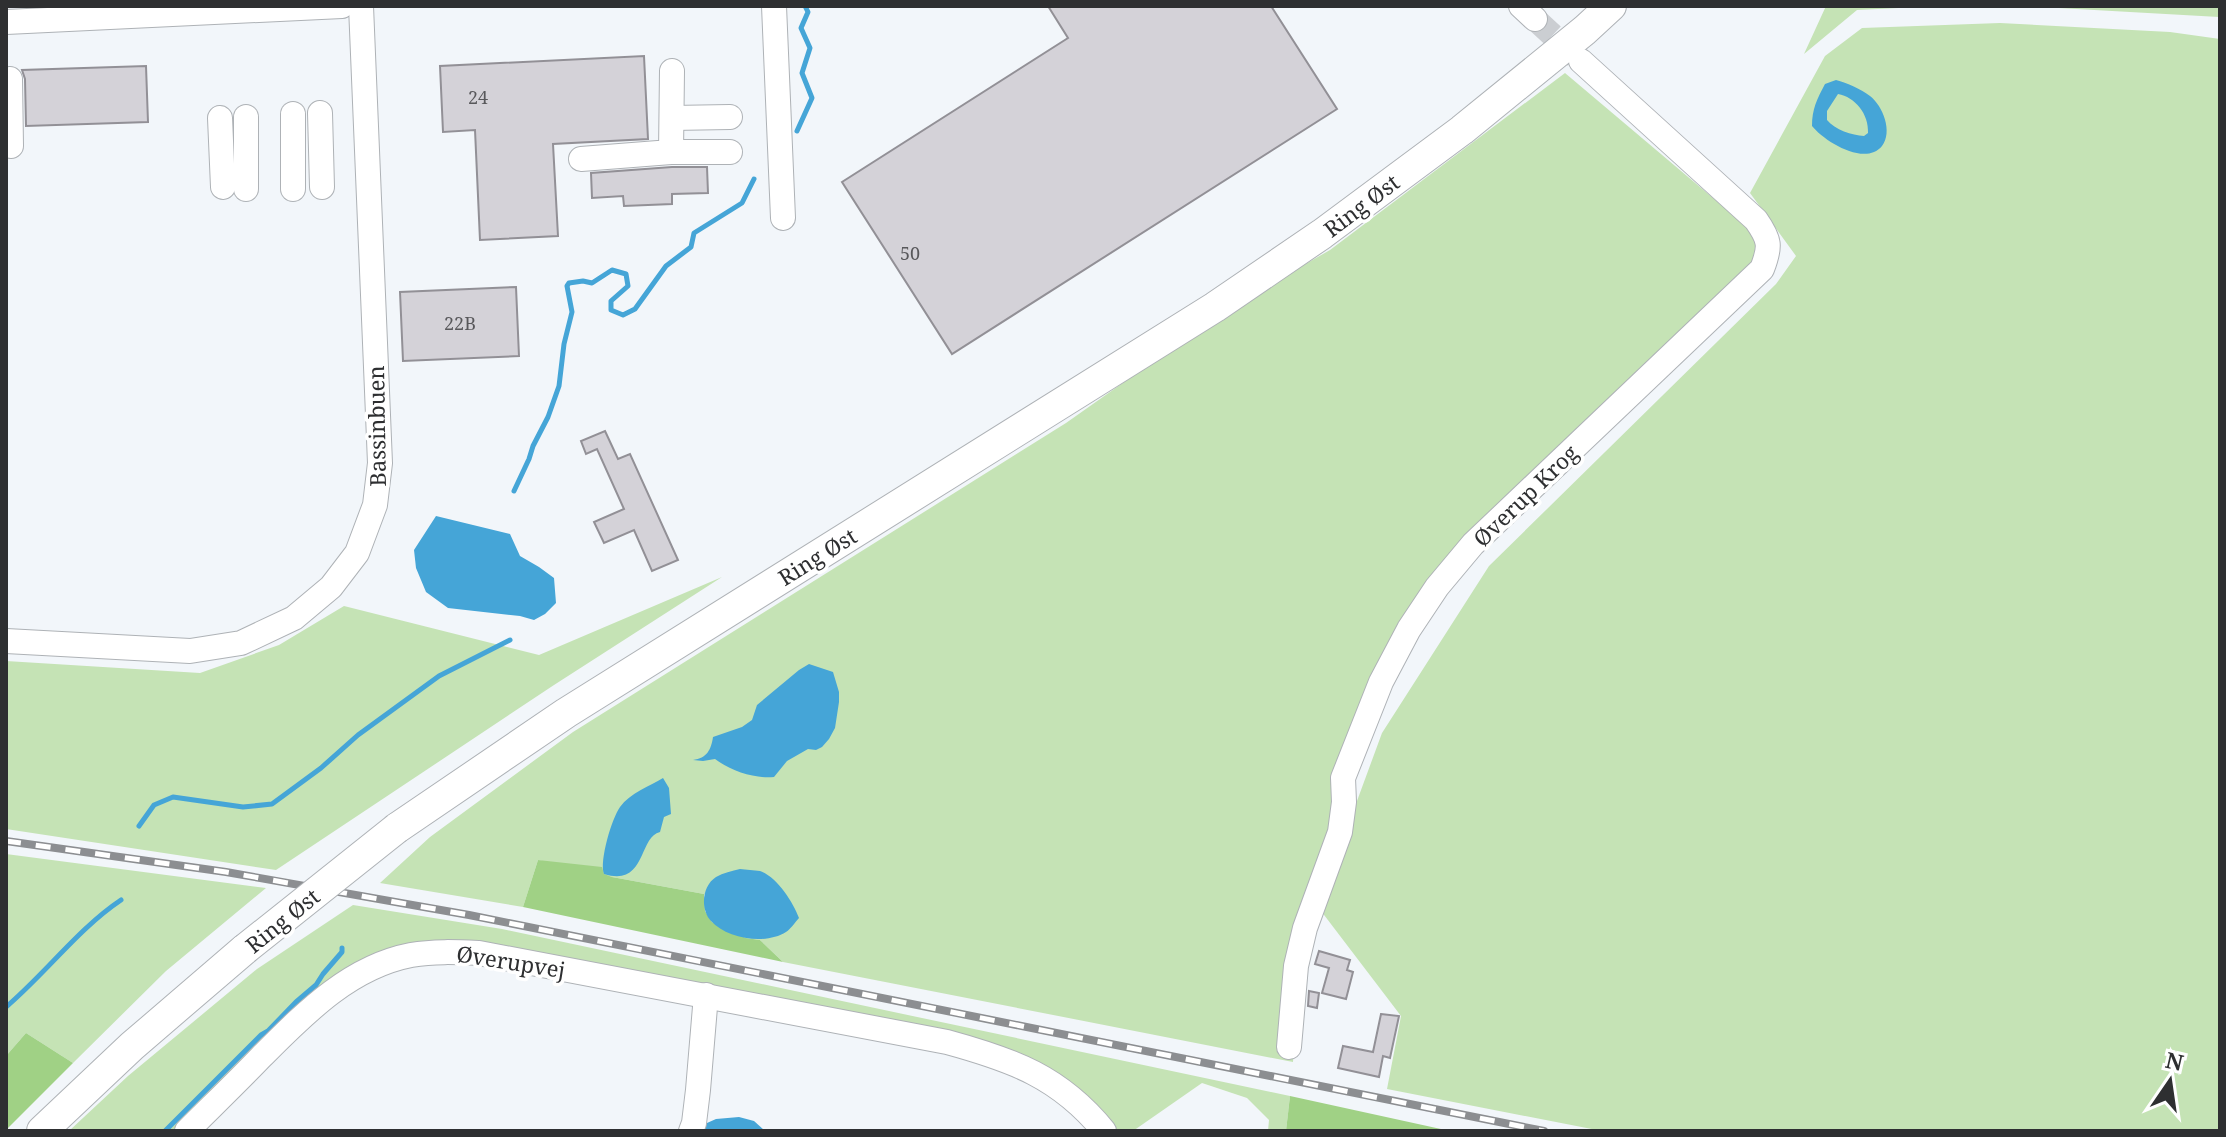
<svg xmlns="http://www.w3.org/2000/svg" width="2226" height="1137" viewBox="0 0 2226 1137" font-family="'Noto Serif',serif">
  <rect width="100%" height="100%" fill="#f2f6fa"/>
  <g fill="#c5e3b5">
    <path d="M1826,6h114l-83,4 -53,44z"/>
    <path d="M2025,6h195v10l-1,1z"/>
    <path d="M2000,23l170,9 50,7v1092h-618l-215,-42 14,-73 -83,-109 64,-174 107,-167 287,-282 20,-28 -46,-63 75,-137 37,-28z"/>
    <path d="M1565,73l193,163 1,14 -7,15 -317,309 -96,227 -37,124 -9,137 -510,-100 -23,-22 -14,-2 -42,-44 -92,-17 -74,-17 -15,47 -143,-24 50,-46 143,-105 493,-309 166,-117 98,-56z"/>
    <path d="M722,577l-168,108 -278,185 -270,-41v-168l194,12 79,-28 65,-39 195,49z"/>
    <path d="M6,854l260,34 -100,83 -93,92 -47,-30 -20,23z"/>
    <path d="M353,905l149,24 788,167 -4,35h-18l1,-11 -22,-22 -45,-15 -69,48h-16l-34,-36 -82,-45 -601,-103 -224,184h-107l59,-55 129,-107z"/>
  </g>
  <g fill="#a0d185">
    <path d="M538,860l64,7 2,7 8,3 92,17 1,17 7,11 34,16 14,2 23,22 -260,-55z"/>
    <path d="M26,1033l47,30 -67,67v-74z"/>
    <path d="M1290,1096l160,35h-164z"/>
  </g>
  <g fill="#45a5d7" fill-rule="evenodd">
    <path d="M1836,80c11,3 25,9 34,16 13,10 23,36 12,50 -17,21 -58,-5 -70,-20 0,-17 5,-27 13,-42zM1838,94c17,3 31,20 30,39l-4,3c-12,-1 -29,-6 -37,-16v-9z"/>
    <path d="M436,516l74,18 10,22 19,11 15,11 2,25 -11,11 -11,6 -14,-4 -72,-8 -22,-16 -10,-24 -2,-18z"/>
    <path d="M809,664l24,8 6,20v10l-4,26 -6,11 -7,8 -6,3 -8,-1 -21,12 -13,16c-19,2 -43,-6 -59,-18l-12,2 -10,-1c14,-2 18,-10 20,-23l29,-10 10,-7 5,-15 42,-35z"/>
    <path d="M663,778l6,10 2,26 -7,3 -4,15c-22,5 -13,55 -56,42 -5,-13 8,-56 16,-67 10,-14 30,-21 43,-29z"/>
    <path d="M740,869c6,1 14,1 20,2 17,6 33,31 39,47 -4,4 -8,11 -13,14 -20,13 -59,7 -75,-11 -11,-12 -9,-35 5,-44 7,-4 16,-6 24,-8z"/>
    <path d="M739,1117l15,4 11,10h-62l4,-8 9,-4z"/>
  </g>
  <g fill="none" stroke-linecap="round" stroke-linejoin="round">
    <g stroke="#45a5d7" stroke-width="5">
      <path d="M797,131l15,-33 -10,-25 8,-25 -9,-20 7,-16 -3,-6"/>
      <path d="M514,491l15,-32 4,-13 15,-29 11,-31 5,-42 8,-32 -5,-26 2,-3 14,-2 9,2 20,-13 14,4 2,12 -17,15v9l12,5 12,-6 31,-43 25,-19 3,-14 48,-30 12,-24"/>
      <path d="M139,826l15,-21 19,-8 70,10 29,-3 49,-36 37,-33 81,-59 71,-36"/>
      <path d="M6,1007c39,-33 73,-79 115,-107"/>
      <path d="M165,1131l96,-96 7,-4 28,-29 20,-17 7,-11 19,-22v-4"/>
    </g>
  </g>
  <g fill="#d4d2d8" stroke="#929096" stroke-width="2">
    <path d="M1048,6h223l66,103 -385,245 -110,-172 226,-144z"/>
    <path d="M644,56l4,83 -95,5 5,92 -78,4 -5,-110 -32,2 -3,-66z"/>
    <path d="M146,66l2,56 -122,4 -1,-47 -3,-9z"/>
    <path d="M672,167h35l1,26 -36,1v10l-48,2 -1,-10 -31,2 -1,-25z"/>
    <path d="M516,287l3,69 -116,5 -3,-69z"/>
    <path d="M605,431l13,28 12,-5 48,106 -26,11 -18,-41 -30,13 -10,-21 30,-13 -27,-60 -11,5 -5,-13z"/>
    <path d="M1319,951l31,9 -3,10 6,2 -7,27 -24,-6 7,-25 -14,-4z"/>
    <path d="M1309,991l10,2 -2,15 -9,-2z"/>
    <path d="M1381,1014l18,2 -9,42 -7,-2 -4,21 -41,-9 5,-22 30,6z"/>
  </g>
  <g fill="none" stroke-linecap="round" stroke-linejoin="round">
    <path stroke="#cbced2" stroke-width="24" stroke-dasharray="24 12" stroke-linecap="butt" d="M1535,19l41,38"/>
    <g stroke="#aeb2b6" stroke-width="26">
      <g id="minor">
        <path d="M774,6l9,212"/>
        <path d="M1521,6l14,13"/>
        <path d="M6,22l336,-16"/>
        <path d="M10,79l1,67"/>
        <path d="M320,113l2,74"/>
        <path d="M293,114v75"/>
        <path d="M246,117v72"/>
        <path d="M220,118l3,69"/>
        <path d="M672,118l58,-1"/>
        <path d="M671,152h59"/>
        <path d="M581,159l90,-7 1,-81"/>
        <path d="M6,641l184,10 51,-8 53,-25 37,-31 26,-34 18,-48 5,-42 -19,-457"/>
        <path d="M1289,1047l7,-81 9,-38 35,-96 4,-30 -1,-24 38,-96 28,-53 28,-42 36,-43 289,-275c9,-23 8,-29 -6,-49l-175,-159"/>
        <path d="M187,1131c25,-25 50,-49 74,-74 43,-43 88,-90 150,-102 23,-4 45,-3 68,-2l468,89c66,18 113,35 157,89"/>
        <path d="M691,1131l3,-8 4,-33 8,-95"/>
      </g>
    </g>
    <g stroke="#aeb2b6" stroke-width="32">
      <g id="major">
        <path d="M397,828l169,-115 649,-406 107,-73 140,-104 123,-100 26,-24"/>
        <path d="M42,1131l90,-85 113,-97"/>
      </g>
    </g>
    <use href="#minor" stroke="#fff" stroke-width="24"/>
    <use href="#major" stroke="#fff" stroke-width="30"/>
    <g stroke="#8c8e91" stroke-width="8">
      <path id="rail" d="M6,841l220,31 243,43 1075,216"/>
    </g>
    <use href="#rail" stroke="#fff" stroke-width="5" stroke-dasharray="15" stroke-linecap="butt"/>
    <g stroke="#aeb2b6" stroke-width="32" stroke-linecap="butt">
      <path id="major-bridge" d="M245,949l152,-121"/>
    </g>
    <use href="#major-bridge" stroke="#fff" stroke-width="30"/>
  </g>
  <g text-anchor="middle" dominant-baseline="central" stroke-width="7" stroke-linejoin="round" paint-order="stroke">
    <g font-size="18" fill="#58585b">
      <text x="478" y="97">24</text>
      <text x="910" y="253">50</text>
      <text x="460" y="323">22B</text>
    </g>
    <g font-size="22" fill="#2e2f31" stroke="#fff">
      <text transform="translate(1361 205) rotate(-37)">Ring Øst</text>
      <text transform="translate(376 426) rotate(-91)">Bassinbuen</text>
      <text transform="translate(1525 495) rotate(-44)">Øverup Krog</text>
      <text transform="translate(817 556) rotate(-32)">Ring Øst</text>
      <text transform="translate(282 920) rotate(-39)">Ring Øst</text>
      <text transform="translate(511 961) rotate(9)">Øverupvej</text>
    </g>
  </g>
  <rect width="2226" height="1137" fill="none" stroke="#2e2f31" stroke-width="16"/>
  <g transform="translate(2170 1081) rotate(13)" stroke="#ffffff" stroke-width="6" paint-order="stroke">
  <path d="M0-6L14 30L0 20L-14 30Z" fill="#2e2f31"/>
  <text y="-12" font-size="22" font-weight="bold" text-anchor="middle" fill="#2e2f31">N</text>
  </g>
</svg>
